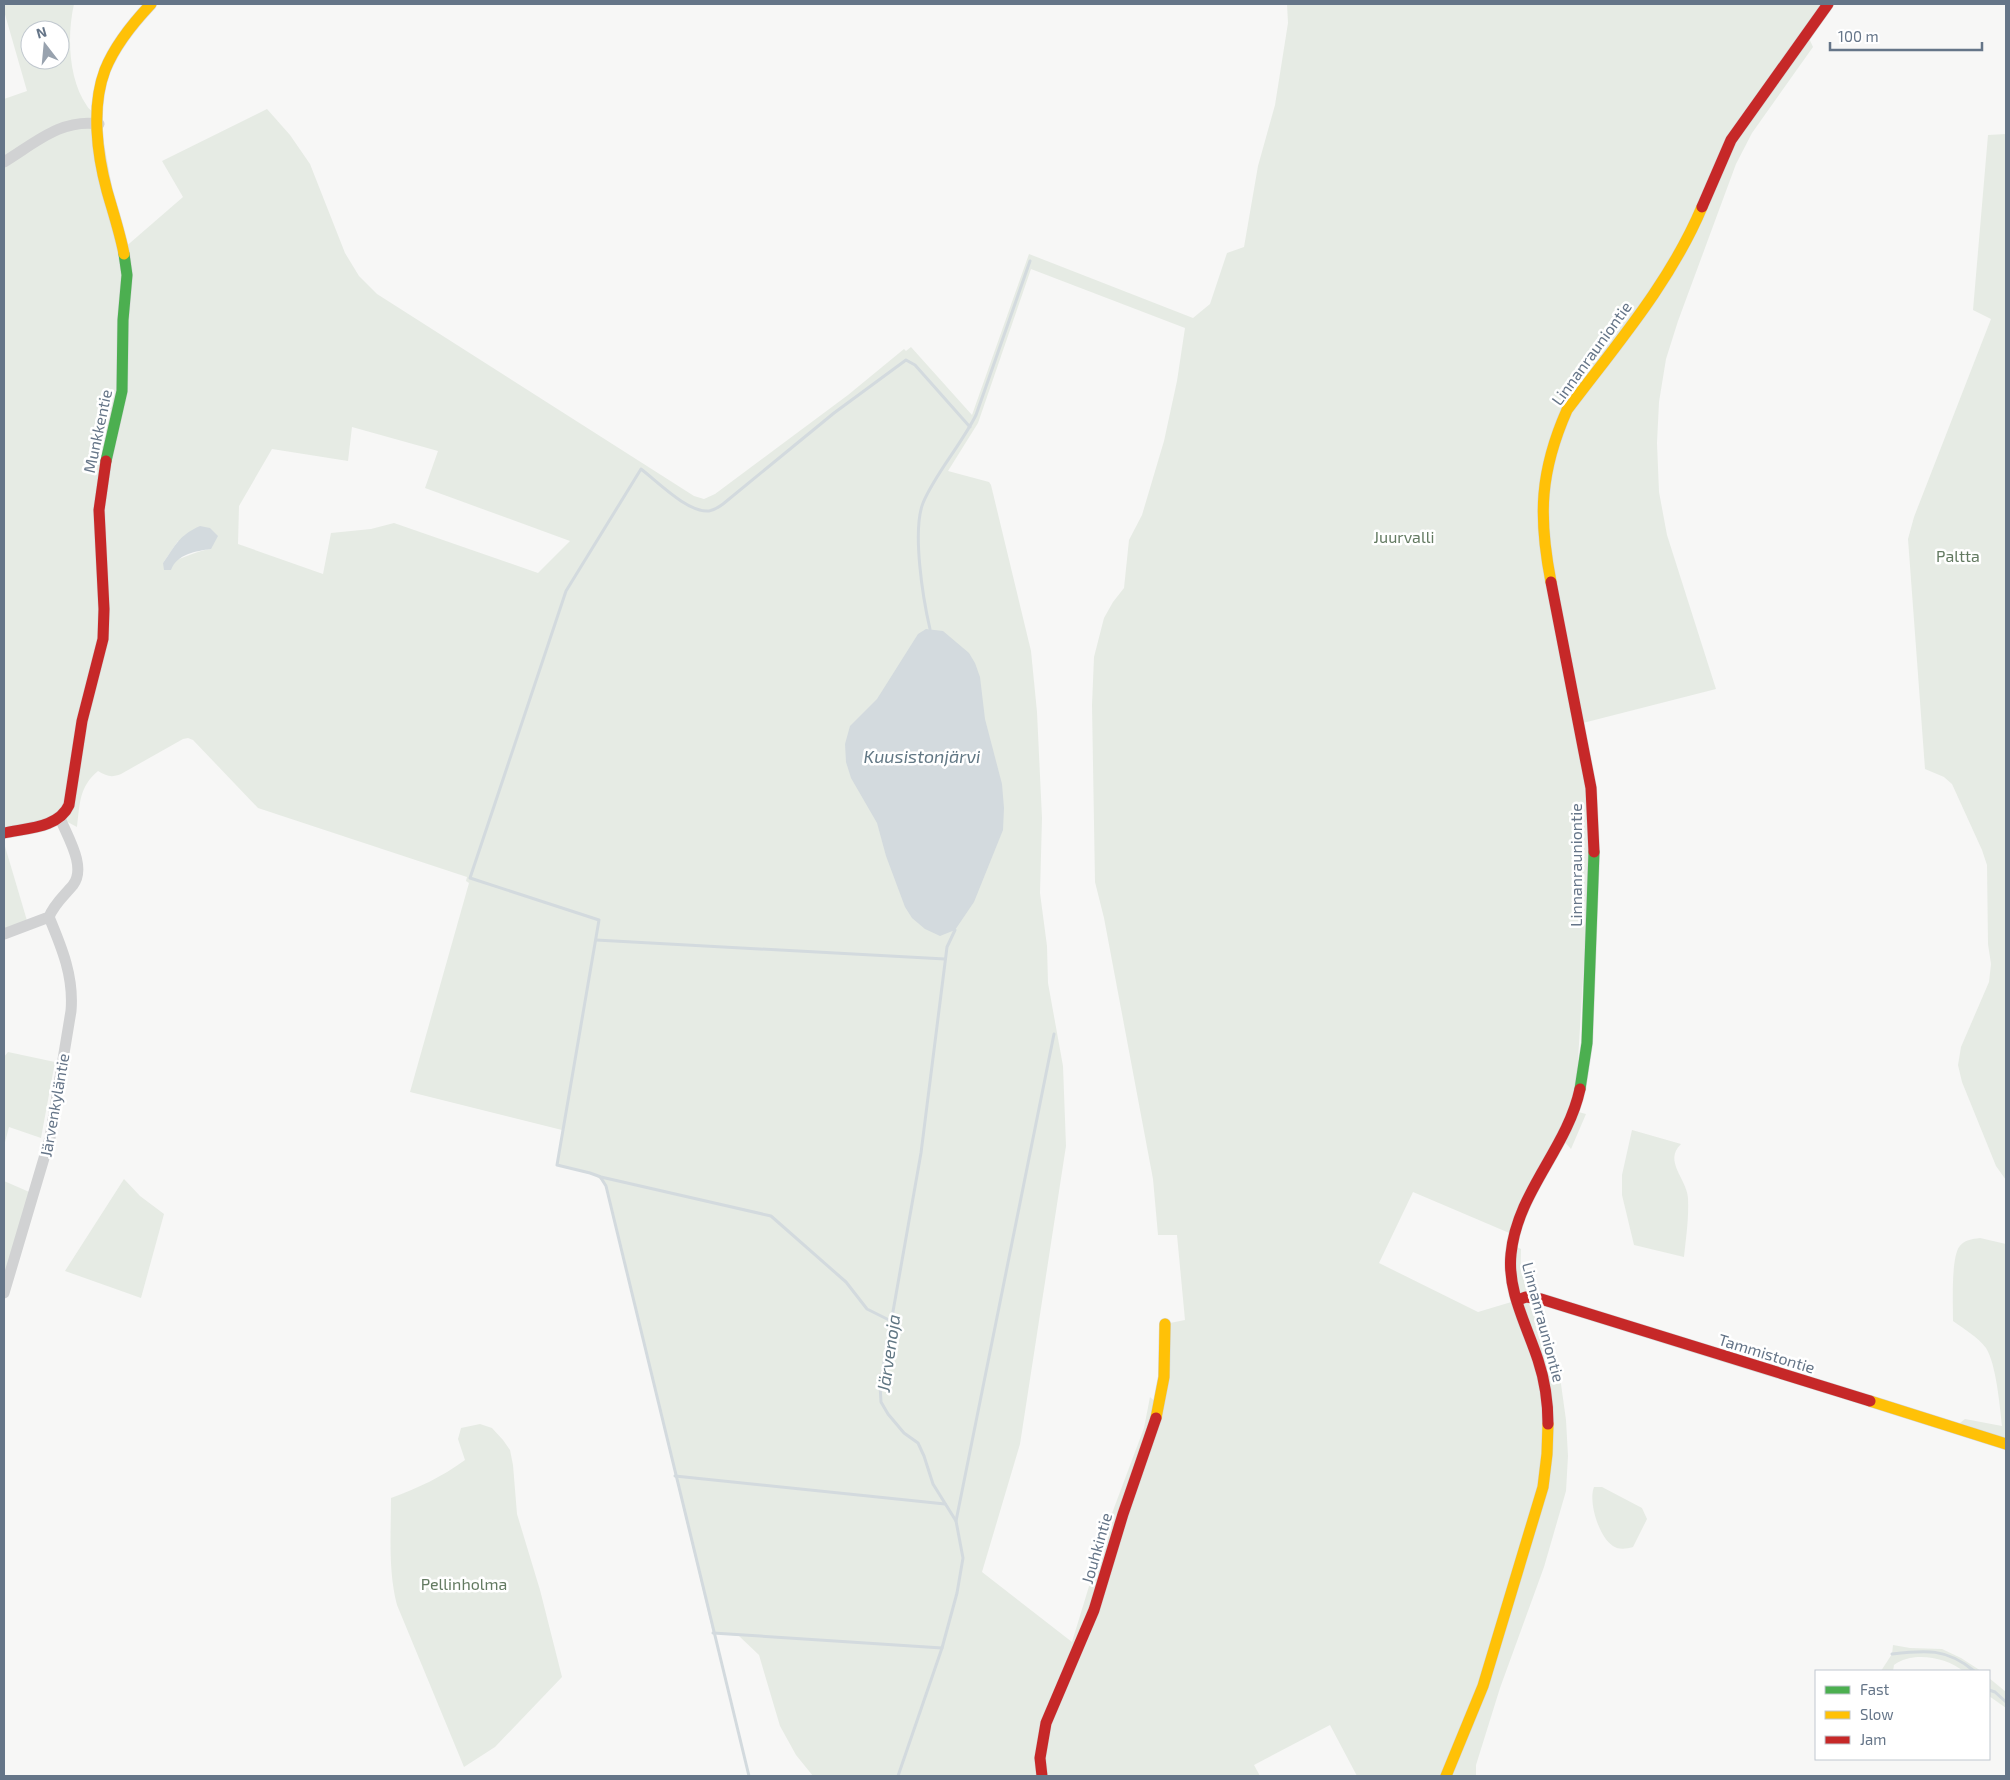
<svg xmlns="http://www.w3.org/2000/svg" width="2010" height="1780" viewBox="0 0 2010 1780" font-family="'Exo 2',sans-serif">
  <rect width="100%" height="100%" fill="#f7f7f6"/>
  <g fill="#e6ebe4" fill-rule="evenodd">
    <path d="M4,4h70c-7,31 -6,75 13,102 2,4 8,7 12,9l24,134 60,-52 -21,-36 105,-52 23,26 20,29 35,89 14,23 18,18 317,202 10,3 11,-5 133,-99 56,-46 2,2 5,-4 61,68 57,-161 164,64 17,-14 17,-51 17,-6 14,-81 17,-61 13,-82 -1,-19h541l-21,30 6,13 -61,86 -16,31 -58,157 -12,38 -7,43 -2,41 2,49 8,43 49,154 -137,35 14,86 -18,301 11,3 -15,35 -8,-9 -49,95 -101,-43 -34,71 99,49 40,-12 -6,-55 9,4c-1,28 1,30 20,50l-15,-1 23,49 12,37 5,36 2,36 -2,35 -22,76 -44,121 -24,77v11h-119l-27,-51 -76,40 6,11h-447l-17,-21 -16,-29 -21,-71 -20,-19 -26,-3 -107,-447c-10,-16 -32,-17 -49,-21l5,-35 -152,-38 59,-209 -3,-2 1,-4 -209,-69 -65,-68 -5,-2 -5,1 -62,35c-10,4 -14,2 -23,-3 -19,16 -18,32 -21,56l-17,-9 -56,15v-734l23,-8 -23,-80zM30,30h30v30h-30zM1031,269l154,59 -8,53 -13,60 -22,74 -13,25 -5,48 -11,14 -9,16 -10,39 -2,48 3,177 9,36 49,261 5,56h19l8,85 -20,4 -5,82 -10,-9 -6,31 -36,96 -36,118 -90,-70 38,-128 46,-298 -3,-80 -15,-83 -1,-37 -7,-53 2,-75 -5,-106 -6,-61 -40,-166 -2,-3 -41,-11 30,-48zM352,427l86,24 -13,37 145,53 -32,32 -144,-50 -23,6 -40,4 -8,41 -85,-30 1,-38 33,-57 76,12zM178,541l33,8c-17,2 -31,12 -48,14z"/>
    <path d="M2006,134v1046l-10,-14 -34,-84 -4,-17 3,-18 28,-65 2,-18 -3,-20 -1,-79 -5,-15 -30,-66 -8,-7 -19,-8 -17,-230 6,-22 77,-198 -18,-9 15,-175z"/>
    <path d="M4,843l24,81 -24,10z"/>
    <path d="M8,1052l47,10 -14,76 -32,-11 -5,19v-89z"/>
    <path d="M1632,1130l49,14c-18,17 6,35 7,54 1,20 -2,40 -4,59l-50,-12 -12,-50v-20z"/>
    <path d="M124,1179l16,17 24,18 -23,84 -76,-27z"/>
    <path d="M4,1181l30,13 -30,99z"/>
    <path d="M1980,1238l26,6v200l-52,-16 11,-9 37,7c-2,-19 -6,-63 -16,-78 -8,-11 -22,-19 -33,-27 0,-18 -2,-61 6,-74 5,-7 13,-8 21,-9z"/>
    <path d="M480,1424l12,4 11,12 7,10 3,15 4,49 23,76 22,87 -67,70 -31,20 -67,-162c-9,-35 -6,-71 -6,-107 27,-10 51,-21 74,-38l-7,-21 3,-11z"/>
    <path d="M1594,1487h8l40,21 5,11 -14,28c-7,2 -14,3 -20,-1 -14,-9 -25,-44 -19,-59z"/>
    <path d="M1893,1645l17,3 32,1 19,9 20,13h-18c-17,-14 -51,-20 -69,-6l-1,6h-12l11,-17z"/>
    <path d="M1989,1678l17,14v16l-17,-12z"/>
  </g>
  <g fill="#d3dade">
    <path d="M200,526l10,2 8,8 -7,13c-15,2 -34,5 -40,21h-7l-1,-7c13,-18 15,-27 37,-37z"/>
    <path d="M926,629l17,2 26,22 6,10 5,14 5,42 17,65 2,24 -1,22 -29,72 -19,28 -15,6 -15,-7 -13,-11 -7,-11 -19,-51 -9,-33 -26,-45 -5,-16 -1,-18 5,-18 27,-27 41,-65z"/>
  </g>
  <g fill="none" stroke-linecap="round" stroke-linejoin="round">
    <g stroke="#d3dade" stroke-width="3">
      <path d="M930,629c-7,-30 -18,-98 -7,-126 12,-29 38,-58 53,-88l54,-154"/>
      <path d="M596,940l349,19"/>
      <path d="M601,1178l5,8 143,590"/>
      <path d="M891,1321l-24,-12 -21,-27 -75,-66 -170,-39 -11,-4 -33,-8 42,-245 -129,-42 96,-287 75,-122c17,13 47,44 68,42 5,-1 10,-4 14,-7l111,-91 72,-53 9,5 55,62"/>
      <path d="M675,1476l270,28"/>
      <path d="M956,1521l98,-487"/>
      <path d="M713,1633l229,15"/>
      <path d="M1892,1654c33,-4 55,-6 82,17"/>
      <path d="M1989,1690l6,2 11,10"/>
      <path d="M898,1776l44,-128 15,-55 6,-35 -7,-37 -23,-37 -9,-28 -6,-13 -14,-10 -16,-19 -7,-12 -1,-17 41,-232 26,-206 8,-17"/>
    </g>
    <g stroke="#d3d5d6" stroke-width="12">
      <g id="fast">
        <path d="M106,461l16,-70 1,-71 4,-45 -3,-21"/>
        <path d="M1580,1089l7,-46 7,-191"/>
      </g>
    </g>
    <g stroke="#d3d5d6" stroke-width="12">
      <g id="slow">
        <path d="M124,254c-4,-21 -11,-42 -17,-63 -10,-37 -16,-84 -2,-121 10,-25 28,-47 46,-66"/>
        <path d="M1551,582c-13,-66 -11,-111 16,-172 49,-65 103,-127 135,-203"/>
        <path d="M1870,1401l136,43"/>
        <path d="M1156,1418l8,-41 1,-53"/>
        <path d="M1446,1776l37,-90 60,-199 4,-33 1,-30"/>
      </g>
    </g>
    <g stroke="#d3d5d6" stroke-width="12">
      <g id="jam">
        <path d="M1702,207l29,-67 97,-136"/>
        <path d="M1551,582l40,206 3,64"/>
        <path d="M4,833c22,-5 55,-5 65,-28l13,-84 21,-82 1,-30 -5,-99 7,-49"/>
        <path d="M1518,1300l8,-3 15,2 329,102"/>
        <path d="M1548,1424c0,-21 -3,-43 -10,-64 -11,-34 -31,-69 -27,-106 6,-62 56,-105 69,-165"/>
        <path d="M1042,1776l-2,-18 6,-35 48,-113 29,-96 33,-96"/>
      </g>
    </g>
    <g stroke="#d1d2d3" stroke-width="11">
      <path d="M4,162c30,-18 57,-44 95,-38"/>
      <path d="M4,934l45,-17c5,-13 15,-21 24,-32 14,-18 -6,-49 -13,-67"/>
      <path d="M4,1293l46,-155 21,-127c3,-34 -9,-63 -22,-94"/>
    </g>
    <use href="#fast" stroke="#4caf50" stroke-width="11"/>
    <use href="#slow" stroke="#ffc107" stroke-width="11"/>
    <use href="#jam" stroke="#c62828" stroke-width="11"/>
  </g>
  <g text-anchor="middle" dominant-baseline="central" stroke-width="5" stroke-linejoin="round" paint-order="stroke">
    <g font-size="16" fill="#657588" stroke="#fff">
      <text transform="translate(1591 353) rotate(-54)">Linnanrauniontie</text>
      <text transform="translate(97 431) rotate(-78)">Munkkentie</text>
      <text transform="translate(1575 865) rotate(-90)">Linnanrauniontie</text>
      <text transform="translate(54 1105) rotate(-80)">Järvenkyläntie</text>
      <text transform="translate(1544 1322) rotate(75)">Linnanrauniontie</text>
      <text transform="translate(1767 1353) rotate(17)">Tammistontie</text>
      <text transform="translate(1096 1548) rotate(-74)">Jouhkintie</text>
    </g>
    <g font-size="16" fill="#637a61" stroke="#fff">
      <text x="1404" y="536">Juurvalli</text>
      <text x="1958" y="555">Paltta</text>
      <text x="464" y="1583">Pellinholma</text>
    </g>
    <g font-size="18" font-style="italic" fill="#617784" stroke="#fff">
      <text x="922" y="756">Kuusistonjärvi</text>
      <text transform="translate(888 1353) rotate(-82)">Järvenoja</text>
    </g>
  </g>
  <rect width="2010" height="1780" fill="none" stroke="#657588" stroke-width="10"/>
  <rect x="1815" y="1670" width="175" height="90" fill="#ffffff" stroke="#c1c8cf"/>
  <rect x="1825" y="1686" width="25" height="8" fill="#4caf50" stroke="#c1c8cf"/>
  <text x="1860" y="1695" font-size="15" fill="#657588">Fast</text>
  <rect x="1825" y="1711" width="25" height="8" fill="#ffc107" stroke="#c1c8cf"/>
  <text x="1860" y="1720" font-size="15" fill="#657588">Slow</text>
  <rect x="1825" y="1736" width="25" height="8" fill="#c62828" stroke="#c1c8cf"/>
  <text x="1860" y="1745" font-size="15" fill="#657588">Jam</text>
  <g transform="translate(45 45) rotate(344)"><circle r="24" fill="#ffffff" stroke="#c1c8cf"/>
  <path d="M0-4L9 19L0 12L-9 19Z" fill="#98a2ae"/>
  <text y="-8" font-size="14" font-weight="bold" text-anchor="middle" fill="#657588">N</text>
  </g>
  <path d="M1830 42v8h152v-8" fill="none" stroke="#657588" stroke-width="2.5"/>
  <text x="1838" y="42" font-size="15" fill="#657588" stroke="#ffffff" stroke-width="4" paint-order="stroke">100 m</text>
</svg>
